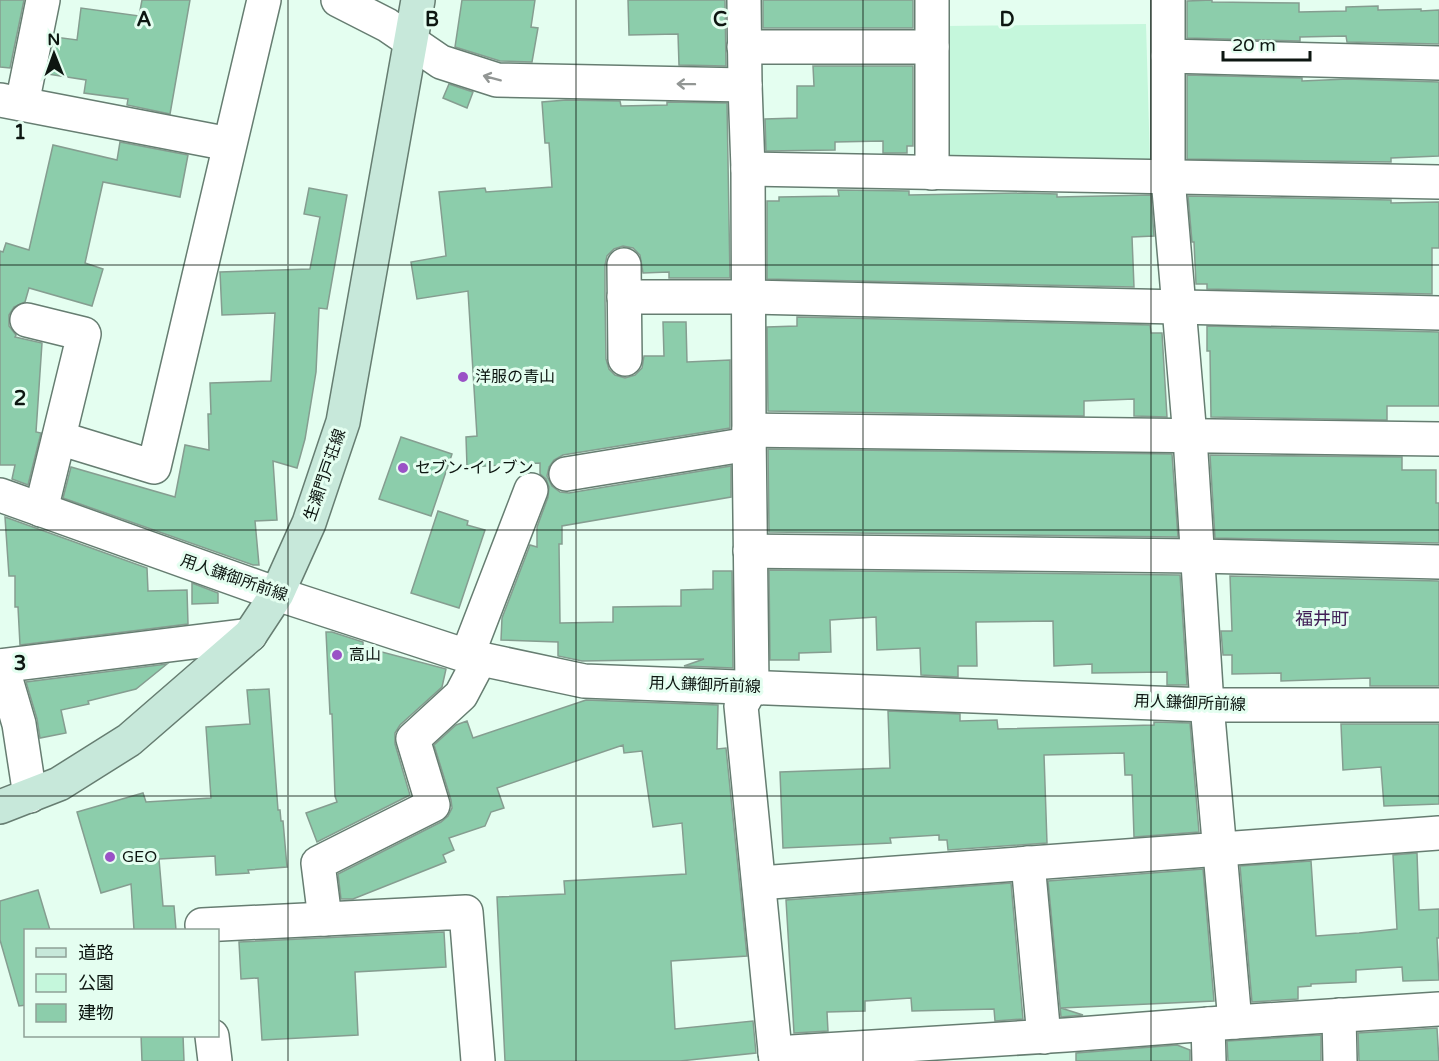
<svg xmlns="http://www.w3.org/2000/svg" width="1439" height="1061" viewBox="0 0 1439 1061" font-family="'Varela Round','Noto Sans JP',sans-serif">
  <rect width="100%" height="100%" fill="#e4fef0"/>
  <path fill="#c5f7dc" d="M1146,24l4,138 -208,2 2,-138z"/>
  <g fill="#8ccdab" stroke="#859d90" stroke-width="1.5">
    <path d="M0,0h24l-14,68 -10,-1z"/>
    <path d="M142,0h48l-20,114 -43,-9 1,-6 -44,-6 2,-13 -39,-6 8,-37 22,3 4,-32 58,8z"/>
    <path d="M462,0h73l-4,27 7,1 -6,34 -32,-1 -45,-14z"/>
    <path d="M628,0h97l1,66 -47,-1 -1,-31 -49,1z"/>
    <rect x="763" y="0" width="150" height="28"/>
    <path d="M1212,0v2l87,1v9l47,-1v-4l32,-1v4l43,-1v2l18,-1v34l-92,-2 -1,-6 -46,1v4l-113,-3v-37z"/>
    <path d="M813,66h100v80h-6v7h-24v-12l-48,1v8l-69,1 -1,-32 32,-1v-32h17z"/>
    <path d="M1187,75l115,3v3l46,-2 91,3v74l-48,2v4l-204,-3z"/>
    <path d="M449,84l24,8 -6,16 -24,-10z"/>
    <path d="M566,100l54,1 1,5 46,-1v-3l60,1 3,175h-61v-6l-26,1 -3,-18 -7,-7 -10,-2 -9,3 -7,7 -2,9v33l1,61 3,10 6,6 10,3 10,-3 7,-7 2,-12h20l-1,-34h23l1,40 43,-2v68l-167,27 -9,5 -5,7 -2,9 5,10 8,6 9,1 162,-27v31l-169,29v18h-3l1,79 53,-1v-15l68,-1v-16l32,-1v-18h19l1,97 -49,-2 20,-7 -122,2 -24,-5v-14l-57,-2 1,-22 28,-73 7,2v-20l11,-30 1,-10 -3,-8 -6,-5v-11l-73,4 -1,-30 11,-1 -9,-145 -51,8 -6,-37 35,-6 -7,-64 46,-4 1,4 66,-5 -3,-44h-4l-3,-41z"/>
    <path d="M120,142l68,13 -8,42 -77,-15 -18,81 18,6 -11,37 -63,-18 -4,14 -11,5 -5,8v11l7,9 -1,2 27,6 -6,89 5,1 -13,52 -16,-6 3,-14h-15v-214l3,1 3,-9 23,7 24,-105 64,15z"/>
    <path d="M309,188l38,7 -20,114 -8,-1 -3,64 -11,67 -8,29 -24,-7 4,59 -22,1 4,44h-6l-190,-67 8,-31 104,30 10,-52 24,5 -1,-36h3l-1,-31 61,-2 4,-68 -53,2 -2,-43 90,-3 10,-52 -16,-3z"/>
    <path d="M838,190l71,1v4l116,-2 32,1v3l94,-2 3,41 -22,1 2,50 -367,-8v-78h12v-4l60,-1z"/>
    <path d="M1188,196l203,4v3l48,-1v46h-7v46l-225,-5v-5h-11l-2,-42h-2z"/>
    <path d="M797,317l353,8 1,8h11l5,84 -33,-1v-17l-50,2v15l-316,-5 -1,-84 30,-1z"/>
    <path d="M1207,326l232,6v74h-52v14l-176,-3 -1,-66h-3z"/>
    <path d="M401,437l51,17 -21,62 -52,-17z"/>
    <path d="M768,449l404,5 6,83 -409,-5z"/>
    <path d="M1210,455l192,2v13h34v33h3v40l-224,-5z"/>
    <path d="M438,511l30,10 -1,4 18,5 -26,78 -48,-15z"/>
    <path d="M5,517l142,51 1,23 39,-1 1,34 -168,21 -2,-38h-3v-31h-6z"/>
    <path d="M769,570l411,5 7,110h-20v-13l-75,1v-9l-38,2 -1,-45 -77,1 1,44h-19v11l-37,-2 -1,-27 -43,2 -1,-33 -46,3 1,32 -32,1v7h-29z"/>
    <path d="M1230,576l209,5v105h-69v-8l-89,3v-8l-49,1v-19h-9l-2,-24h11z"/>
    <path d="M192,583l26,10v10l-26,1z"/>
    <path d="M326,632h6l31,10v5l83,22 -4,18 -42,38 -5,8v11l15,51 -93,47 -11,-29 31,-11 -2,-6 -3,-82h-2z"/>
    <path d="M167,664l-31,25 -48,12 1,3 -28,6 5,23 -26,5 -3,-19 -11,-37z"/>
    <path d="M269,689l9,121h2l1,11h2l4,46 -39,3 1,3 -33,2 -1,-19 -56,3 4,47h11l2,24h-42l-3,-46 -30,9 -24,-81 66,-19 3,9 65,-4 -5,-71 44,-3 -3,-34z"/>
    <path d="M586,700l132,5 -1,44 9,-1 21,208 -76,5 4,68 78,-8 3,32 -76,8h-175l-8,-164 68,-3 -1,-13 122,-7 -4,-51 -29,4 -11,-76 -18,2 -1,-8 -126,43 7,20 -13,4 -6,14 -36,12 5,12 -11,5 3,7 -93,37h-12l-3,-25 103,-52 7,-6 4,-8 -1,-8 -17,-55 22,-20 11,-4 6,17z"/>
    <path d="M888,711l72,3v7l37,-1 1,9 156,-4v-3l36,1 9,109 -65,5 -2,-62h-7l-1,-22 -80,2 3,88 -99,7 -1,-10h-8v-5l-49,3 1,5 -108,5 -3,-76 110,-4z"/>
    <path d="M1341,724h98v80l-55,2 -3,-39 -38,3z"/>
    <path d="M1417,853l2,57 20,-1v29h-2l2,42 -36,1 -1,-14 -46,3v12l-45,2v2l-13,1v12l-46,3 -12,-136 71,-5 5,75 43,-3 38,-4 -4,-74z"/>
    <path d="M1203,869l11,132 -153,7 22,7 -22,2 -13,-136z"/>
    <path d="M1011,883l12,136 -28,2 -1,-12 -82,2 -1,-13 -46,3v10l-38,1 1,19 -34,2 -8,-133z"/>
    <path d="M38,890l12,40h-24v75l-7,1 -19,-66v-39z"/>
    <path d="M444,932l2,35 -91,5 3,63 -96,5 -4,-62 -17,1 -2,-37z"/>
    <path d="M1437,1028l2,33h-80l-1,-28z"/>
    <path d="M141,1035h42l1,26h-42z"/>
    <path d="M1321,1035v26h-93l-1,-20z"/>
    <path d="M1177,1045l13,5v11h-114v-8z"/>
  </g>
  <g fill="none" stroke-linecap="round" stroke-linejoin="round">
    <g stroke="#667d71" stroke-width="36">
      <g id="street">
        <path d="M338,0l49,25 54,37 56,18 248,5"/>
        <path d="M744,0l1,85 3,84 1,261 3,256 -11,20 35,355"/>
        <path d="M1168,0v178l22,259 17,268 28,317"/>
        <path d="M744,47h188"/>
        <path d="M1168,56l271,7"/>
        <path d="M0,100l229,44"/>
        <path d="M22,104l21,-104"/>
        <path d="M748,169l691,13"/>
        <path d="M932,173v-173"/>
        <path d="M624,265l1,94"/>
        <path d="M624,297h125l690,16"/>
        <path d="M27,320l57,14 -43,176"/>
        <path d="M749,430l690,9"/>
        <path d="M59,438l95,29 110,-467"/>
        <path d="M566,474l183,-30"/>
        <path d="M0,495l277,99 190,62 117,25 623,24h232"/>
        <path d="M750,551l448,5 241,6"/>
        <path d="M467,656l64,-166"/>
        <path d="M0,666l250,-31"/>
        <path d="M2,666l17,58 11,72"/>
        <path d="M1028,863l16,174"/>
        <path d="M759,883l680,-50"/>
        <path d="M325,919l-7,-56 115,-58 -20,-66 48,-44 19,-36"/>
        <path d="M203,930l-1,-5 264,-13 12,149"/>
        <path d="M1339,1015l1,46"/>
        <path d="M1208,1024l1,37"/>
        <path d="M212,1036l3,25"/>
        <path d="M775,1053l291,-18 169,-13 204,-13"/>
      </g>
    </g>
    <g stroke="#667d71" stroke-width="36">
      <path id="secondary" d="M0,807l59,-23 70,-44 121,-105 27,-41 32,-71 34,-101 75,-422"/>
    </g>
    <use href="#street" stroke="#fff" stroke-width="33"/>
    <use href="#secondary" stroke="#c7e8da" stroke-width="33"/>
  </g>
  <defs><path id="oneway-shaft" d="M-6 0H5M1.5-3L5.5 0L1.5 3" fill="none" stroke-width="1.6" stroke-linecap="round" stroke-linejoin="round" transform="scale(1.5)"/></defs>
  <g stroke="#929694">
    <use href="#oneway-shaft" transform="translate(492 78) rotate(-165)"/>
    <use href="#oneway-shaft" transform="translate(686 84) rotate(-179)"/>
  </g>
  <path fill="none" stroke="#0d1611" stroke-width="1.5" stroke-opacity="0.55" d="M288,0v1061M576,0v1061M863,0v1061M1151,0v1061M0,265h1439M0,530h1439M0,796h1439"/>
  <g fill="#9a52c6" stroke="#e4fef0" stroke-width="2">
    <circle cx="463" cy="377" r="6"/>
    <circle cx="403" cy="468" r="6"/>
    <circle cx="337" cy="655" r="6"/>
    <circle cx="110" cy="857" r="6"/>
  </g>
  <g text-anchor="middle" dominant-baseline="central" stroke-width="6" stroke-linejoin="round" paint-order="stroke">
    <g font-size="16" fill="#0d1611" stroke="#e4fef0" text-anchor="start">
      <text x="475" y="377">洋服の青山</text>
      <text x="415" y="468">セブン-イレブン</text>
      <text x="349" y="655">高山</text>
      <text x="122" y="857">GEO</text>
    </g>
    <g font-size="16" fill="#0d1611" stroke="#e4fef0">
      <text transform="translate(325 475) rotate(-71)">生瀬門戸荘線</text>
      <text transform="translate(234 578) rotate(19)">用人鎌御所前線</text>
      <text transform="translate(705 685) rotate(2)">用人鎌御所前線</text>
      <text transform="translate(1190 703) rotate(2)">用人鎌御所前線</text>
    </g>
    <g font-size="18" fill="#422057" stroke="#e4fef0">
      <text x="1322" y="619">福井町</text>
    </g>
  </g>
  <g font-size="20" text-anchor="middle" font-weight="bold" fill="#0d1611" stroke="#e4fef0" stroke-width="6" stroke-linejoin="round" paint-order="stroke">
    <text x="144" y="26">A</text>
    <text x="432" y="26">B</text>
    <text x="720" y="26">C</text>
    <text x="1007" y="26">D</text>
    <text x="20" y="139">1</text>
    <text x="20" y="405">2</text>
    <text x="20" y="670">3</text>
  </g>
  <rect x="24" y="929" width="195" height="108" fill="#e4fef0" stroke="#8ea197" stroke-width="1.5"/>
  <rect x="36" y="948" width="30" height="9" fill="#c7e8da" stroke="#8ea197" stroke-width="1.5"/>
  <text x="78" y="959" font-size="18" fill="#0d1611">道路</text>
  <rect x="36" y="974" width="30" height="18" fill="#c5f7dc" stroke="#8ea197" stroke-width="1.5"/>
  <text x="78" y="989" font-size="18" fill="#0d1611">公園</text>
  <rect x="36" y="1004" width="30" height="18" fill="#8ccdab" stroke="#8ea197" stroke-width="1.5"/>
  <text x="78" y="1019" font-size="18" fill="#0d1611">建物</text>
  <g transform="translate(54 54) rotate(359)" stroke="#e4fef0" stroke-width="4.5" paint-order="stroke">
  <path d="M0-4.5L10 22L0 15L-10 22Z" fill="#0d1611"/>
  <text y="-9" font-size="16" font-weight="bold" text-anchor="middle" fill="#0d1611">N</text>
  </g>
  <path d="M1223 51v9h87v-9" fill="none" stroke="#0d1611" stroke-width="3"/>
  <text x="1232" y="51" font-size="18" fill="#0d1611" stroke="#e4fef0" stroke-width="4.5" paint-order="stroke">20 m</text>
</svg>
